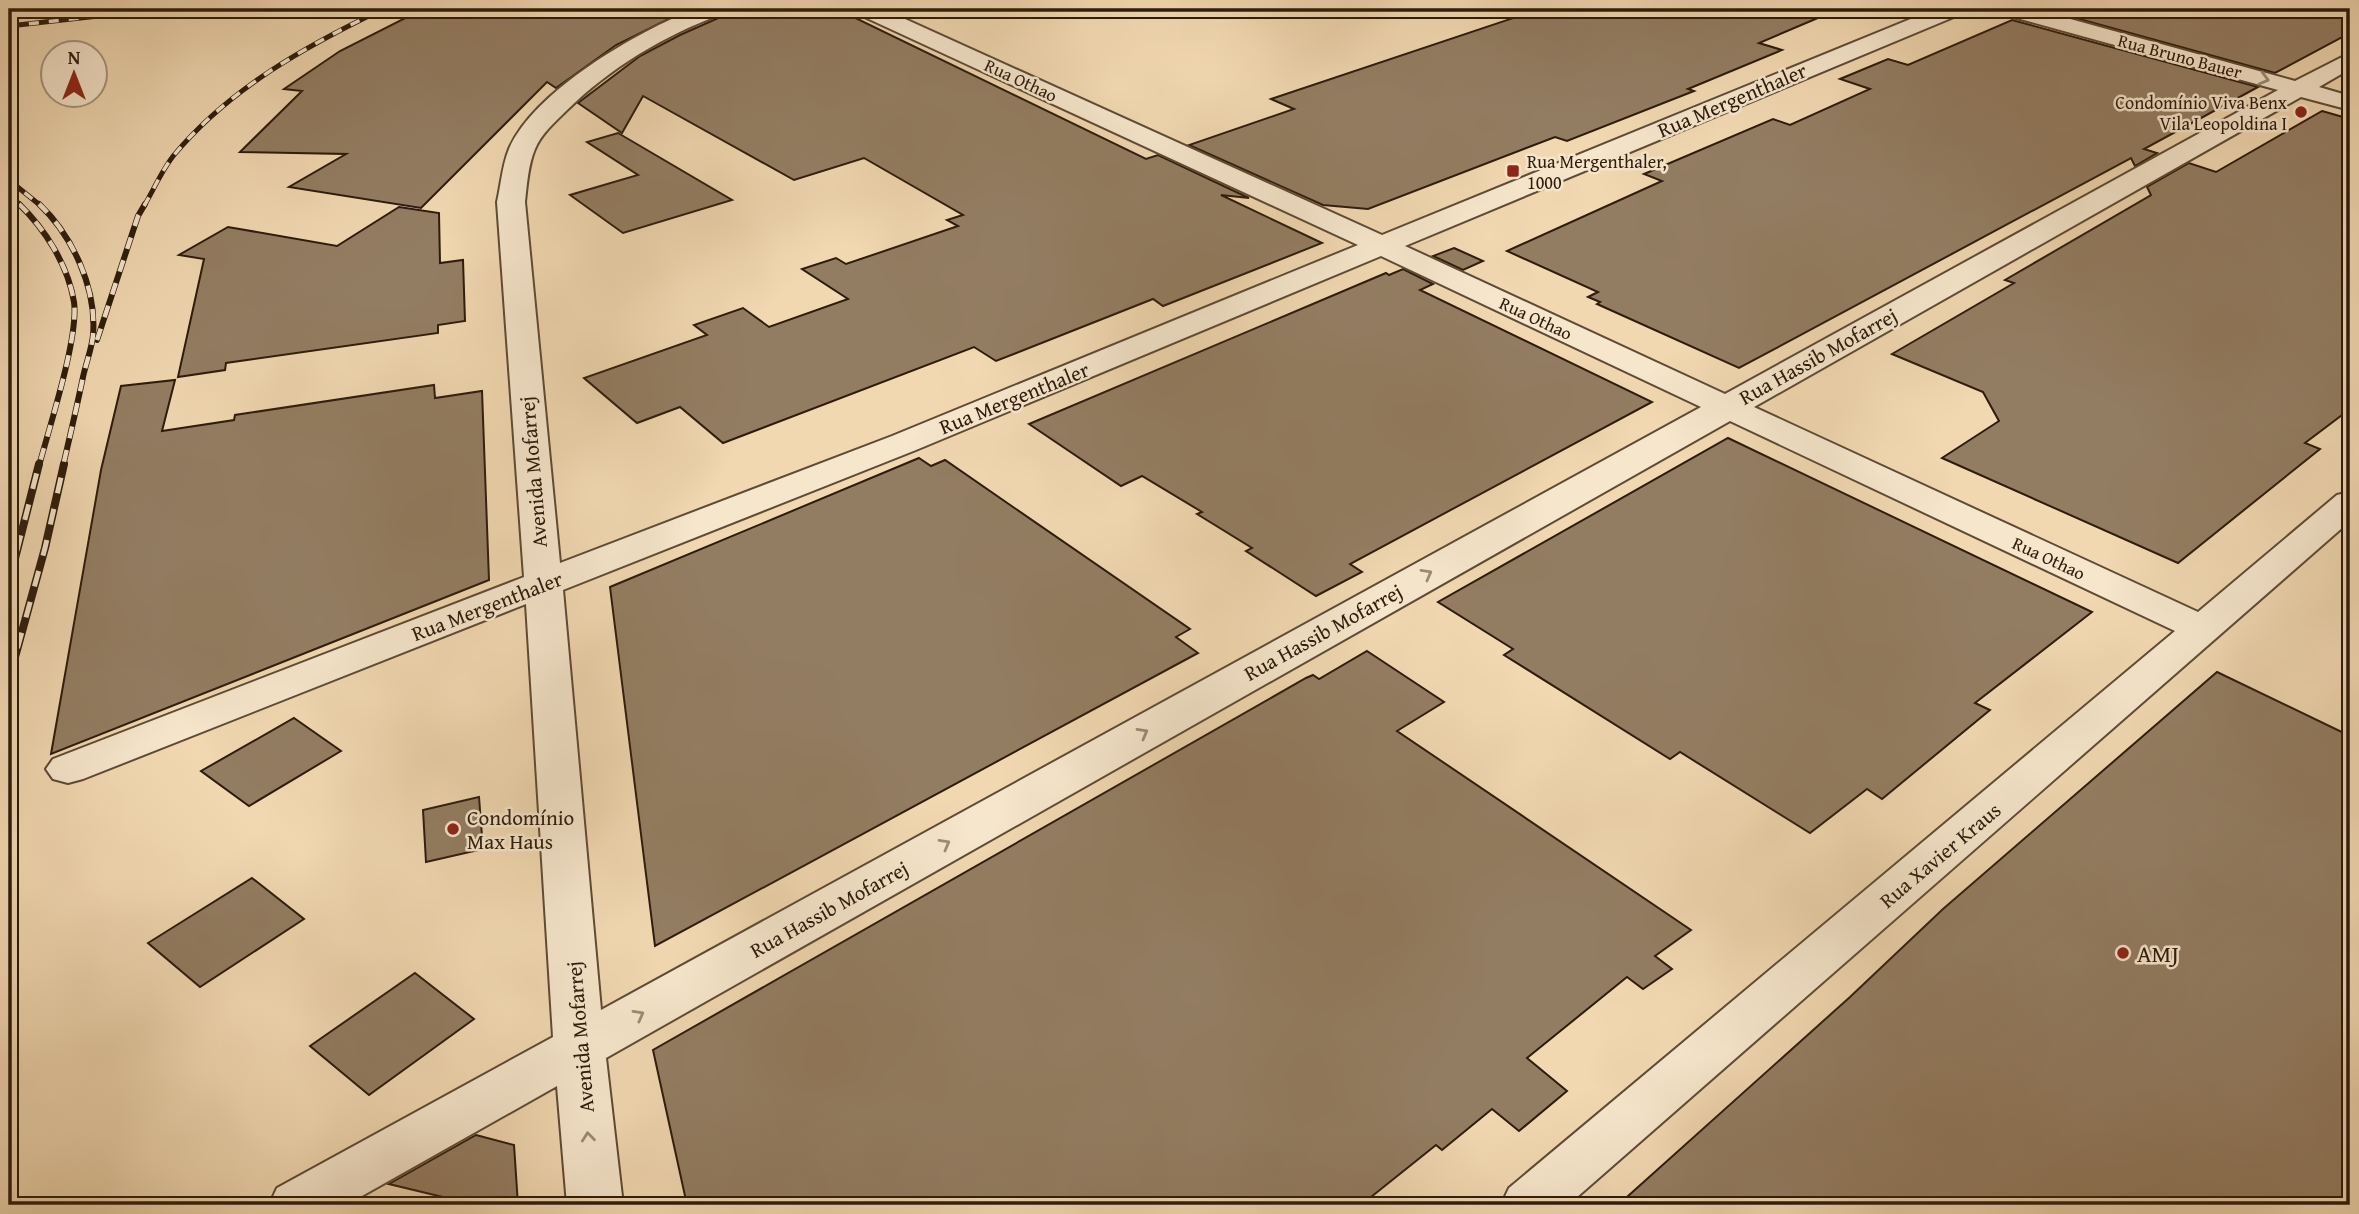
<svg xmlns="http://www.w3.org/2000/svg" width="2359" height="1214" viewBox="0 0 2359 1214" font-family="'Gentium Book Plus',serif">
  <rect width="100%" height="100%" fill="#f1d8b1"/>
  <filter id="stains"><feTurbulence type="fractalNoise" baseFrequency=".00286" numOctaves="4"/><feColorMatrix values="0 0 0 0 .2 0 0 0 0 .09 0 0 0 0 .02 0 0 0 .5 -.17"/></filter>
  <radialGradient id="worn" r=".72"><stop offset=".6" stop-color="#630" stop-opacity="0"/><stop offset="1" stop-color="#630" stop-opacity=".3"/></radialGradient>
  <g fill="#937d62" stroke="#2d1b0c" stroke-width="2">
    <path d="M423,9h266l-73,36 -60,43 -9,-6 -126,126 -132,-21 57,-33 -106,-2 62,-61 -18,-2 56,-38z"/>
    <path d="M728,9h109l309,150 12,-4 91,43 -28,-3 101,48 -159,63 -10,-7 -157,62 -22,-14 -251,96 -43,-36 -43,16 -53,-45 123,-43 -13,-10 49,-17 26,19 79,-28 -46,-30 34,-11 10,6 112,-38 -11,-6 16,-5 -99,-57 -70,22 -151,-84 -21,37 -44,-30 62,-47 40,-21 43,-19z"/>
    <path d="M1540,9h299l-80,34 23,7 -94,39 6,2 -127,50 -12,-4 -187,72 -45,-4 -134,-60 105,-36 -23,-10z"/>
    <path d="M2043,9h307v24l-75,40z"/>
    <path d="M2012,20l246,67 -114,62 13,4 -22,13 -4,-8 -392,210 -142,-64 3,-2 -12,-5 10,-5 -91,-41 155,-70 -18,-7 129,-55 17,6 80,-36 -30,-10 48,-20 20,6z"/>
    <path d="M2322,111l28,8v290l-45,34 15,6 -142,114 -236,-105 57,-37 -16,-29 -91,-38 122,-71 -9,-3 146,-85 -4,-8 42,-24 27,9z"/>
    <path d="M618,133l114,67 -109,33 -53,-38 68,-20 -51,-33z"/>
    <path d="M399,207l40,6 1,50 23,-3 2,61 -27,4v8l-212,30 -1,7 -47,7 26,-118 -25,-4 49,-28 109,19z"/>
    <path d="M1454,248l29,13 -20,9 -30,-14z"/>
    <path d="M1403,269l30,15 -13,6 232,112 -302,162 12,8 -46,24 -70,-45 6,-3 -55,-34 5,-2 -60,-36 -21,10 -92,-62 357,-151 3,2z"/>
    <path d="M175,380l-13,51 72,-11 1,-5 199,-30 1,13 47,-7 7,189 -438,174 50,-284 20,-84z"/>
    <path d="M1728,438l364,174 -117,91 15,7 -108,89 -15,-10 -57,44 -130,-81 -10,7 -166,-104 9,-6 -75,-47z"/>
    <path d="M919,458l12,8 14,-6 245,169 -14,8 22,16 -543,293 -45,-359z"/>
    <path d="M1367,651l77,51 -47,29 294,199 -36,26 17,13 -29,20 -16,-12 -100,81 40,33 -48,40 -27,-22 -50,41 -6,-5 -75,60h-674l-34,-155 653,-372 7,-3 6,4z"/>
    <path d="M2217,672l133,64v469h-732l232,-208 93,-88z"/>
    <path d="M294,718l47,33 -92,55 -48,-35z"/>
    <path d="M479,797l4,52 -57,13 -3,-52z"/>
    <path d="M252,878l52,41 -104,68 -52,-44z"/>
    <path d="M415,973l59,46 -105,76 -59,-49z"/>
    <path d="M476,1135l38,10 4,60h-42l-87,-21z"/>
  </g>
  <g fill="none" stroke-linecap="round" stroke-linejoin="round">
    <g stroke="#5e4a35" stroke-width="4">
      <path id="minor" d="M695,9h30l-3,5c-59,22 -111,53 -156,97 -11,11 -25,23 -31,38 -7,16 -8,36 -10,53l35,361 332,-127 466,-191 -500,-231 -3,-5h28l499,226 553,-226h29l-3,5 -556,232 320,148 553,-304 -276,-76 -3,-5h35l261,72 55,-28v16l-31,18 31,9v14l-49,-13 -547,310 444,205 139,-117 13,-3v29l-782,684h-67l8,-17 666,-557 -445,-210 -1124,637 17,147h-56l-10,-119 -211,119h-77l8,-17 276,-151 -27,-433 -443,175 -15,4 -15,-4 -7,-10 7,-10 471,-182 -27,-375c4,-17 5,-36 12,-53 25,-58 129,-118 186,-140zM1381,256l320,151 -1100,603 -38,-420 353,-140z"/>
    </g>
    <use href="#minor" fill="#f6e6cc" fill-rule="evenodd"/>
    <g stroke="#2d1b0c" stroke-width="5">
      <g id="rail-far2">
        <path d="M9,26l152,-17"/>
        <path d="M9,180l32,26"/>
        <path d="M9,194l12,12"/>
        <path d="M144,206c10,-17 18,-36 30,-51 56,-67 132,-109 209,-146"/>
      </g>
    </g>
    <g stroke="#2d1b0c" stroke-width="6">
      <g id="rail-far1">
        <path d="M19,204c26,25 49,61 55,98 5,35 -25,126 -35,164"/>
        <path d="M39,204c33,31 58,84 54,131 -1,13 -7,28 -10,42 -6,29 -13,59 -20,89"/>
        <path d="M97,340l41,-124 7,-12"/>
      </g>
    </g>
    <g stroke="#2d1b0c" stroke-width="8">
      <g id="rail">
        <path d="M9,582l30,-118"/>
        <path d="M9,679l36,-131 19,-84"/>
      </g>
    </g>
    <use href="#rail-far2" stroke="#f6e6cc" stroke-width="3.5" stroke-dasharray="10" stroke-linecap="butt"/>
    <use href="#rail-far1" stroke="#f6e6cc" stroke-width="4.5" stroke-dasharray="12" stroke-linecap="butt"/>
    <use href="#rail" stroke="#f6e6cc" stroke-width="5" stroke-dasharray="16" stroke-linecap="butt"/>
  </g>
  <defs><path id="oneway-chevron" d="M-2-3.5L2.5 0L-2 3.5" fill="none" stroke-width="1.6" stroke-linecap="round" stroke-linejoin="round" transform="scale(1.75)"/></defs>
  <g stroke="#9c8b76">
    <use href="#oneway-chevron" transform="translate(2264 79) rotate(15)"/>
    <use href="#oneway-chevron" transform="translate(1427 574) rotate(-29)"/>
    <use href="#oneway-chevron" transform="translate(1143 733) rotate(-29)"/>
    <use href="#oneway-chevron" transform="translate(945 844) rotate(-29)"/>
    <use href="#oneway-chevron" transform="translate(639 1015) rotate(-29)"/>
    <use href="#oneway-chevron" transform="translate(588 1137) rotate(-96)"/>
  </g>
  <g fill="#8f2418" stroke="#f6e6cc" stroke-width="2.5">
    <circle cx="2301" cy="112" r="7"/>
    <rect x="1506" y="164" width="14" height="14" rx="3.5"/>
    <circle cx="453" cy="829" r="7"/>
    <circle cx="2123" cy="953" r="7"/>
  </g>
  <g text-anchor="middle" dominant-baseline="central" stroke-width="5" stroke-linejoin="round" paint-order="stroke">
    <g font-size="18" fill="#2d1b0c" stroke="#f6e6cc">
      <text transform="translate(2180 56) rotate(15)">Rua Bruno Bauer</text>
      <text transform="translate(1021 80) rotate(25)">Rua Othao</text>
      <text transform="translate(1536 318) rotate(25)">Rua Othao</text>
      <text transform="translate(2049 558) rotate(25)">Rua Othao</text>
    </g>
    <g font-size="18" fill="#2d1b0c" stroke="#f6e6cc" text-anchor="end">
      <text x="2287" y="102">Condomínio Viva Benx<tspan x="2287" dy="21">Vila Leopoldina I</tspan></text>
      <text x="1527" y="161" text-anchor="start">Rua Mergenthaler,<tspan x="1527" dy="21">1000</tspan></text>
    </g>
    <g font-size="21" fill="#2d1b0c" stroke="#f6e6cc">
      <text transform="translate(1732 100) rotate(-23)">Rua Mergenthaler</text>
      <text transform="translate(1818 356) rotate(-29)">Rua Hassib Mofarrej</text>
      <text transform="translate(1014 398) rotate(-22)">Rua Mergenthaler</text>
      <text transform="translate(533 472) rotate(-95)">Avenida Mofarrej</text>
      <text transform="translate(487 606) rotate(-21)">Rua Mergenthaler</text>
      <text transform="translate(1323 632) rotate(-29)">Rua Hassib Mofarrej</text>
      <text transform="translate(1940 855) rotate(-40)">Rua Xavier Kraus</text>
      <text transform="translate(829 909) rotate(-29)">Rua Hassib Mofarrej</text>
      <text transform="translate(580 1037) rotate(-95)">Avenida Mofarrej</text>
    </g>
    <g font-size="21" fill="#2d1b0c" stroke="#f6e6cc" text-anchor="start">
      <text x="467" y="817">Condomínio<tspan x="467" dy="24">Max Haus</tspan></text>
    </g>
    <g font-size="24" fill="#2d1b0c" stroke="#f6e6cc" text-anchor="start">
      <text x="2137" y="953">AMJ</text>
    </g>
  </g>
  <rect width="2359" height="1214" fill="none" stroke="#f1d8b1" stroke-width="35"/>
  <rect x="10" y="10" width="2338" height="1193" fill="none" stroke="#2d1b0c" stroke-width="3.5"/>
  <rect x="18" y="18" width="2324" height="1179" fill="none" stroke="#2d1b0c" stroke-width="2"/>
  <g transform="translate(74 74)"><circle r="33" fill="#f6e6cc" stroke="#a6957f" stroke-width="2"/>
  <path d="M0-5L12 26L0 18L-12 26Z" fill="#8f2418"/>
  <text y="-10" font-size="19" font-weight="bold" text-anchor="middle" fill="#2d1b0c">N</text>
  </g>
  <rect width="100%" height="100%" filter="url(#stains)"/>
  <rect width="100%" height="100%" fill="url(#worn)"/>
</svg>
